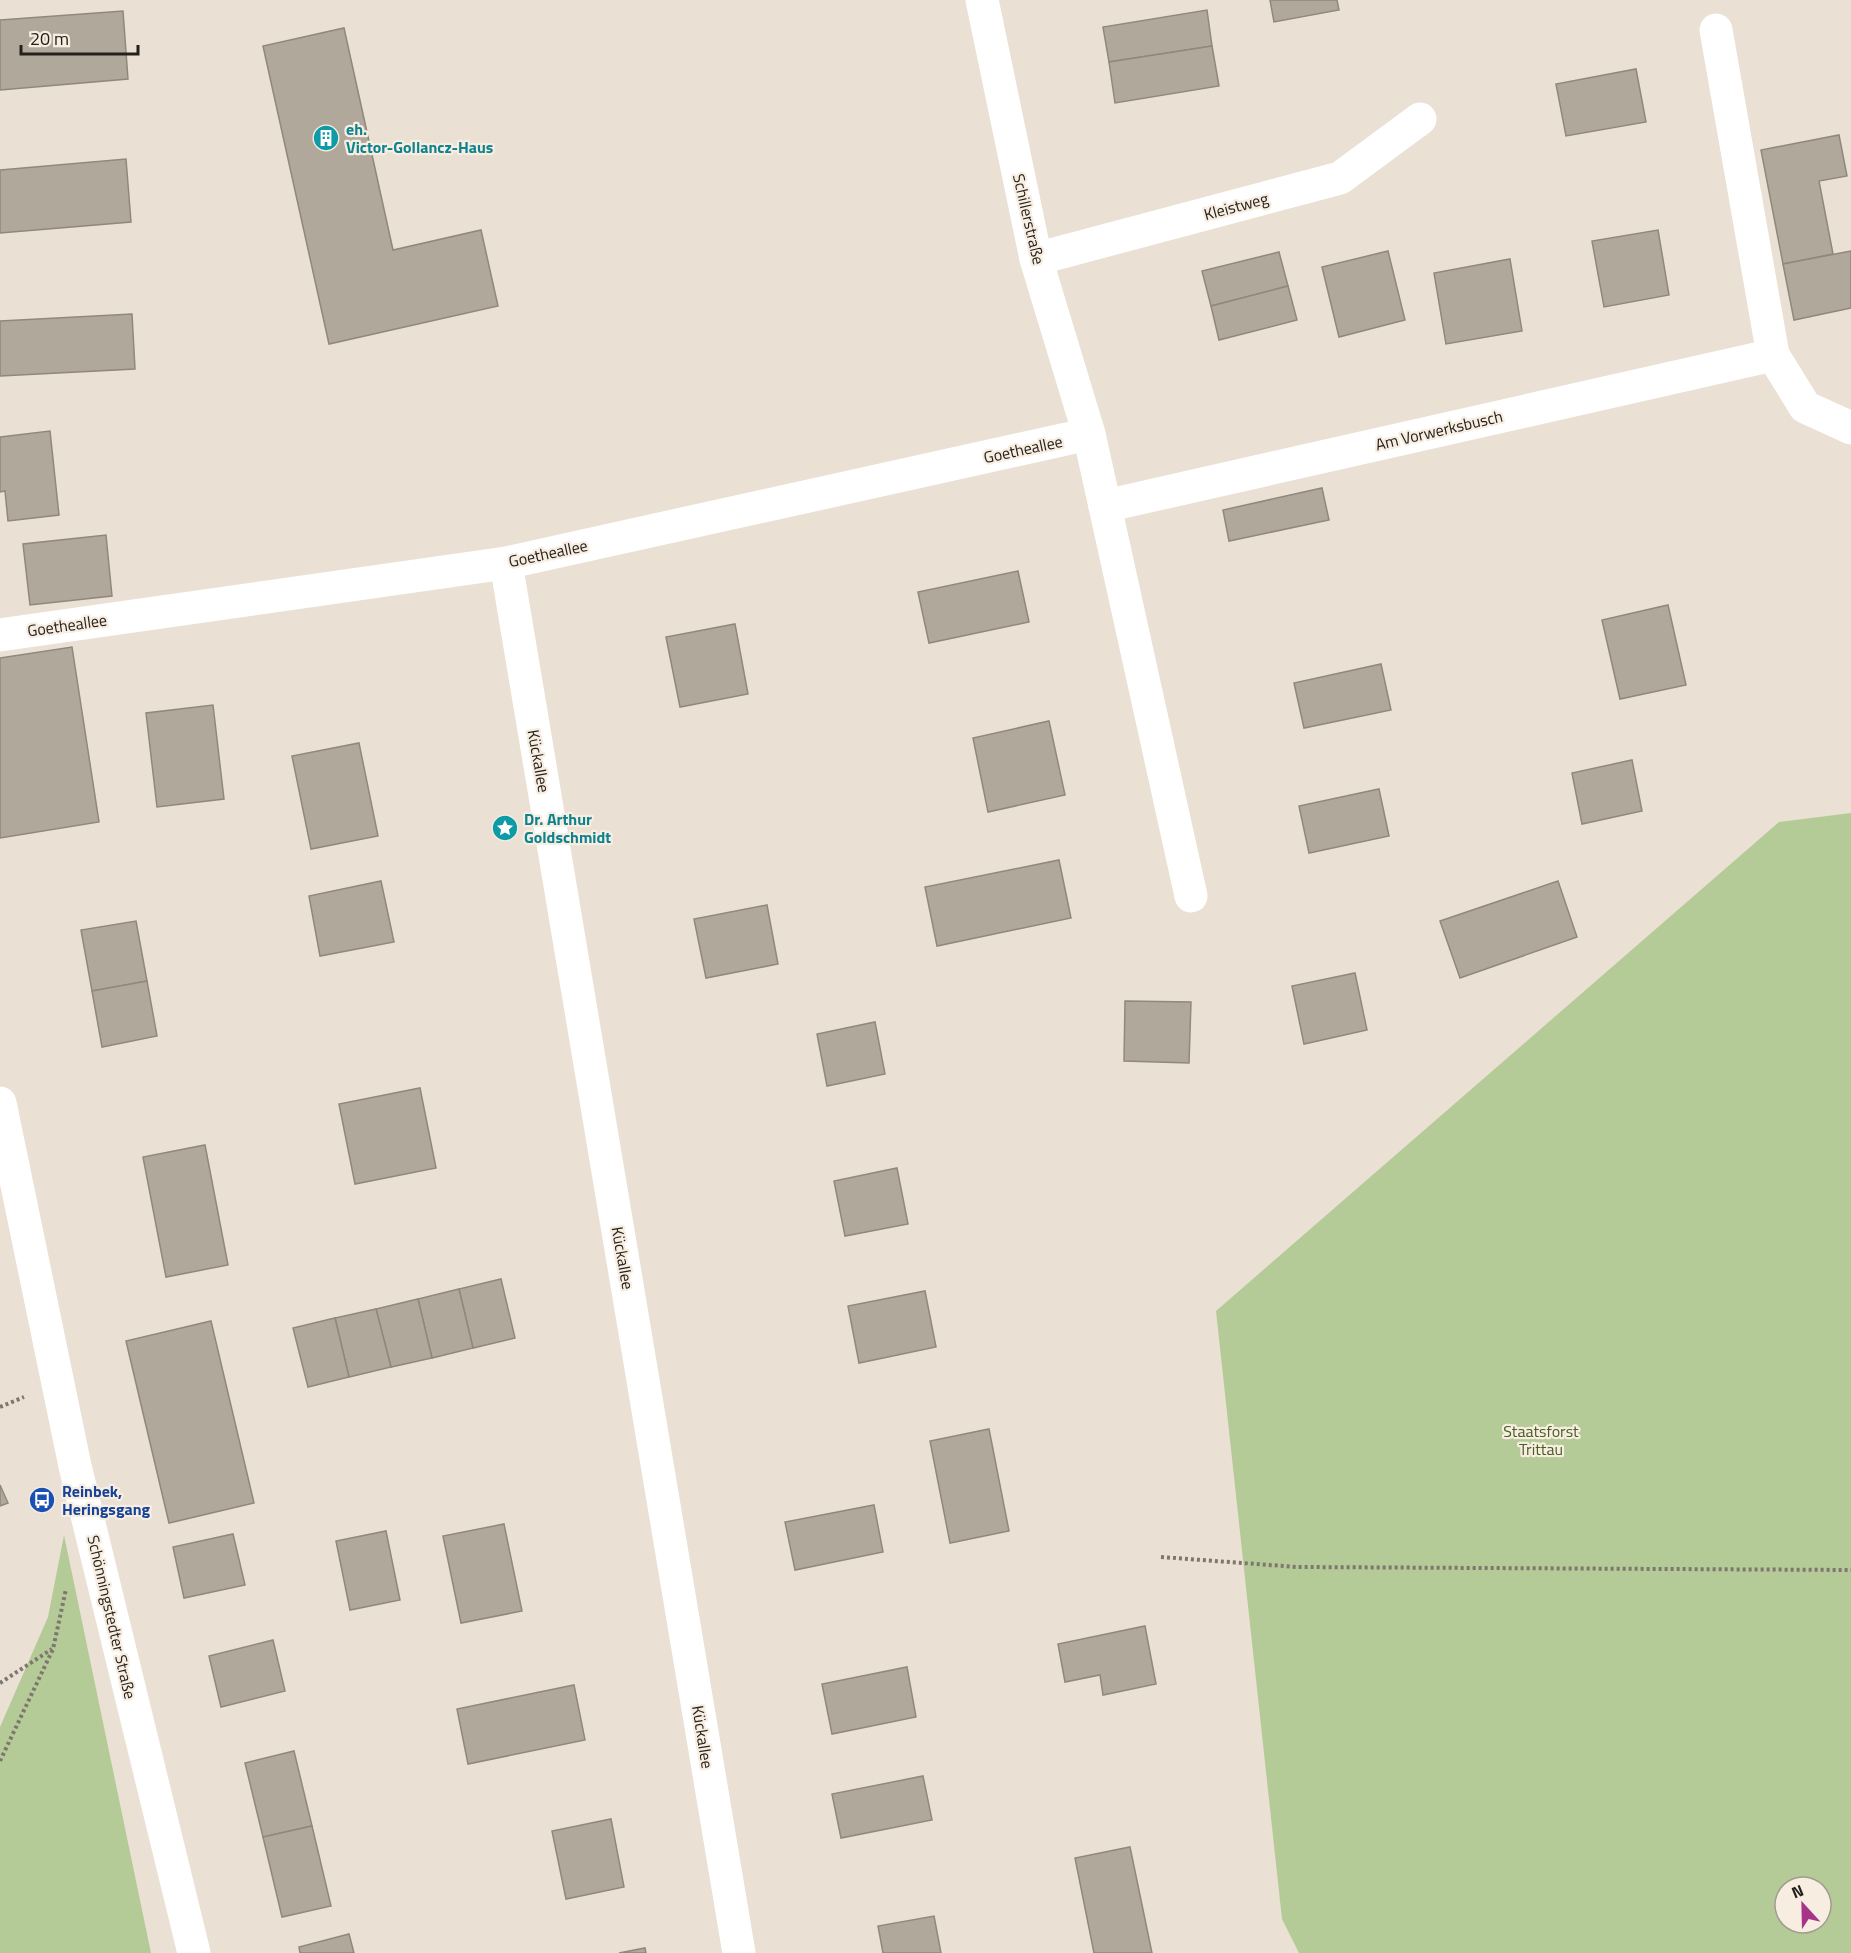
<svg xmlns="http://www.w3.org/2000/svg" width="1851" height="1953" viewBox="0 0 1851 1953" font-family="'Titillium Web',sans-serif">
  <rect width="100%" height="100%" fill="#eae0d3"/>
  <g fill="#b5cb97" fill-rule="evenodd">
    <path d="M1851,813v1140h-552l-17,-34 -66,-608 563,-489zM1785,1887h36v36h-36z"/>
    <path d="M64,1535l87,418h-151v-226l48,-110z"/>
  </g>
  <g fill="#b1a89c" stroke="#91887d" stroke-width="1.5">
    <path d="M1270,0h67l2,10 -65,12z"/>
    <path d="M1207,10l5,36 -103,16 -6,-35z"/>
    <path d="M123,11l5,68 -128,11v-70z"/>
    <path d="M344,28l49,222 88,-20 17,76 -169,38 -66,-298z"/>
    <path d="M1212,46l7,40 -104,17 -6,-41z"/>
    <path d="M1636,69l10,53 -80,14 -10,-52z"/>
    <path d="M1839,135l8,41 -28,5 14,73 -50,10 -22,-114z"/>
    <path d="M126,159l5,63 -131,11v-63z"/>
    <path d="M1658,230l11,65 -65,12 -12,-66z"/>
    <path d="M1388,251l17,69 -66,17 -17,-70z"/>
    <path d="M1851,251v57l-57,12 -11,-56z"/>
    <path d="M1279,252l9,34 -77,20 -9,-35z"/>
    <path d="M1510,259l12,72 -76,13 -12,-71z"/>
    <path d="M1288,286l9,34 -78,20 -8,-34z"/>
    <path d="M132,314l3,55 -135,7v-55z"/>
    <path d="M50,431l9,84 -51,6 -3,-30 -5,1v-55z"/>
    <path d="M1322,488l7,32 -100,21 -6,-31z"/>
    <path d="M106,535l6,61 -82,9 -7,-61z"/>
    <path d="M1018,571l11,51 -100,21 -11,-51z"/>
    <path d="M1668,605l18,80 -66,14 -18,-79z"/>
    <path d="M735,624l13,70 -68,13 -14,-70z"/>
    <path d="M72,647l27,175 -99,16v-180z"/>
    <path d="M1381,664l10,46 -87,18 -10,-45z"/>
    <path d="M213,705l11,94 -67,8 -11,-94z"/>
    <path d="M1049,721l16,74 -77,17 -15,-74z"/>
    <path d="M359,743l19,93 -67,13 -19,-93z"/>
    <path d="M1632,760l10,51 -60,13 -10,-51z"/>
    <path d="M1379,789l10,47 -80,17 -10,-47z"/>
    <path d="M1059,860l12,58 -134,28 -12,-59z"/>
    <path d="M381,881l13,61 -74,14 -11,-60z"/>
    <path d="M1558,881l19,56 -117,41 -20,-57z"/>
    <path d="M767,905l11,59 -72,14 -12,-59z"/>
    <path d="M136,921l11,60 -55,10 -11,-61z"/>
    <path d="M1355,973l12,57 -63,14 -12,-58z"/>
    <path d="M147,981l10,55 -55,11 -10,-56z"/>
    <path d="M1125,1001l66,1 -2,61 -65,-2z"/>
    <path d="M875,1022l10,52 -58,12 -10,-52z"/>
    <path d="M420,1088l16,80 -81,16 -16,-80z"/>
    <path d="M205,1145l23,120 -62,12 -23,-120z"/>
    <path d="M897,1168l11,56 -63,12 -11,-55z"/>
    <path d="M501,1279l14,59 -42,10 -14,-59z"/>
    <path d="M459,1289l14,59 -41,10 -14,-59z"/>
    <path d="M925,1291l11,56 -77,16 -11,-57z"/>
    <path d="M418,1299l14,59 -41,9 -15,-58z"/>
    <path d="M376,1309l15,58 -42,10 -14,-59z"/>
    <path d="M335,1318l14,59 -41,10 -15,-59z"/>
    <path d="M211,1321l43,182 -85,20 -43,-182z"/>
    <path d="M989,1429l20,102 -59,12 -20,-102z"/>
    <path d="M0,1485l8,18 -8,3z"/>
    <path d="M874,1505l9,47 -88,18 -10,-48z"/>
    <path d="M504,1524l18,87 -61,12 -18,-87z"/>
    <path d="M386,1531l14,69 -50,10 -14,-69z"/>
    <path d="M233,1534l12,51 -61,13 -11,-51z"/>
    <path d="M1145,1626l11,58 -53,11 -3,-20 -35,7 -7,-38z"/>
    <path d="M273,1640l12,51 -64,16 -12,-51z"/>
    <path d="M907,1667l9,50 -84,17 -10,-50z"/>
    <path d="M574,1685l11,55 -117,24 -11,-55z"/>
    <path d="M294,1751l18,75 -49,11 -18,-74z"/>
    <path d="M923,1776l9,44 -91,18 -9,-44z"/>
    <path d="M611,1819l13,68 -58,12 -14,-68z"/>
    <path d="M312,1826l19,80 -49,11 -19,-80z"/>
    <path d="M1130,1847l22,106h-58l-19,-95z"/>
    <path d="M934,1916l7,37h-58l-5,-27z"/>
    <path d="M349,1934l5,19h-54l-1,-6z"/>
    <path d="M645,1948l1,5h-27z"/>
  </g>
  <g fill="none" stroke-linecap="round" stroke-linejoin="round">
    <g stroke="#7e776f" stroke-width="4" stroke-dasharray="3 3" stroke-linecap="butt">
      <path d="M0,1407l24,-10"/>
      <path d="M1161,1557l136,10 554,3"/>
      <path d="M0,1683l52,-34"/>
      <path d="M0,1761l53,-112 13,-60"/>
    </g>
    <g stroke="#fff" stroke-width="33">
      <path d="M982,0l54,259 53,175 102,462"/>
      <path d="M1716,30l57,325"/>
      <path d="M1036,259l304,-81 80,-59"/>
      <path d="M1105,506l668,-151 32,52 46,21"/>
      <path d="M506,563l233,1390"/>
      <path d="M0,635l506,-72 583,-129"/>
    </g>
    <path stroke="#fff" stroke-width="33" d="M0,1103l75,363 119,487"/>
  </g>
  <defs>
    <g id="building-disc" transform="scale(1.35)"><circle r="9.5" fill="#0f9aa8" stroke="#f7ede0"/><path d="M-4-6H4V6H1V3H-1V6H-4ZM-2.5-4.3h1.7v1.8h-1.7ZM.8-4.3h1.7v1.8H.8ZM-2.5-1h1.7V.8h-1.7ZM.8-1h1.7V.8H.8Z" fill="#fff"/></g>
    <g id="sight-disc" transform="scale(1.35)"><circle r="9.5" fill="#0f9aa8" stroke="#f7ede0"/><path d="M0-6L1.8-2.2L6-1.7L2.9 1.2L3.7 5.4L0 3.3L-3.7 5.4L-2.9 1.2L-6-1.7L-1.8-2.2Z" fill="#fff"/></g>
    <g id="bus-disc" transform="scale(1.35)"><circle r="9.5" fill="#1a4fb4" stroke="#f7ede0"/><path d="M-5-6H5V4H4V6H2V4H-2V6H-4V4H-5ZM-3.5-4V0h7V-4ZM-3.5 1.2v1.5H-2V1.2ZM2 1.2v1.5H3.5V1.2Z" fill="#fff"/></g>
  </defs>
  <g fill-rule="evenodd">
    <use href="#building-disc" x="326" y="138"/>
    <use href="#sight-disc" x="505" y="828"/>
    <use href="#bus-disc" x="42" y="1500"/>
  </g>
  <g text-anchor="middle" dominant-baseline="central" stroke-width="4.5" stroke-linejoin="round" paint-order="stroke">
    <g font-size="16" font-weight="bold" fill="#0d838f" stroke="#f7ede0" text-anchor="start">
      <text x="346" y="129">eh.<tspan x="346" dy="18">Victor-Gollancz-Haus</tspan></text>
      <text x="524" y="819">Dr. Arthur<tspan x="524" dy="18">Goldschmidt</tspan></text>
    </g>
    <g font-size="16" fill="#24201c" stroke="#f7ede0">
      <text transform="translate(1236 206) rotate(-15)">Kleistweg</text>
      <text transform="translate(1029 219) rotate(77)">Schillerstraße</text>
      <text transform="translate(1439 430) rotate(-13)">Am Vorwerksbusch</text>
      <text transform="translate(1023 449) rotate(-12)">Goetheallee</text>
      <text transform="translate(548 553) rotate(-12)">Goetheallee</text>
      <text transform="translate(67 625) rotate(-8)">Goetheallee</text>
      <text transform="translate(539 761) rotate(80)">Kückallee</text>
      <text transform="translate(623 1258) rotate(80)">Kückallee</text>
      <text transform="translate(112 1617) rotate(77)">Schönningstedter Straße</text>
      <text transform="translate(703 1737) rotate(81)">Kückallee</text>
    </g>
    <g font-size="16" fill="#485e23" stroke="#f7ede0">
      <text x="1541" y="1431">Staatsforst<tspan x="1541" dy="18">Trittau</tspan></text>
    </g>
    <g font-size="16" font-weight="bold" fill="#164399" stroke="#f7ede0" text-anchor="start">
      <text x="62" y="1491">Reinbek,<tspan x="62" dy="18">Heringsgang</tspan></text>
    </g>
  </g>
  <g transform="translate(1803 1905) rotate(338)"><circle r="28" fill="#f7ede0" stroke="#a39b92" stroke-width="1.5"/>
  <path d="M0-4.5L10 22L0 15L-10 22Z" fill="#a8338b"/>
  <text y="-9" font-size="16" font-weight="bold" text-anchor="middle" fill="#24201c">N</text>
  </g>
  <path d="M21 45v9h117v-9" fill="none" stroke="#24201c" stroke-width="3"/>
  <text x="30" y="45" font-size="18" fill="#24201c" stroke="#f7ede0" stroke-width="4.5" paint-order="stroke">20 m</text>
</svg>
